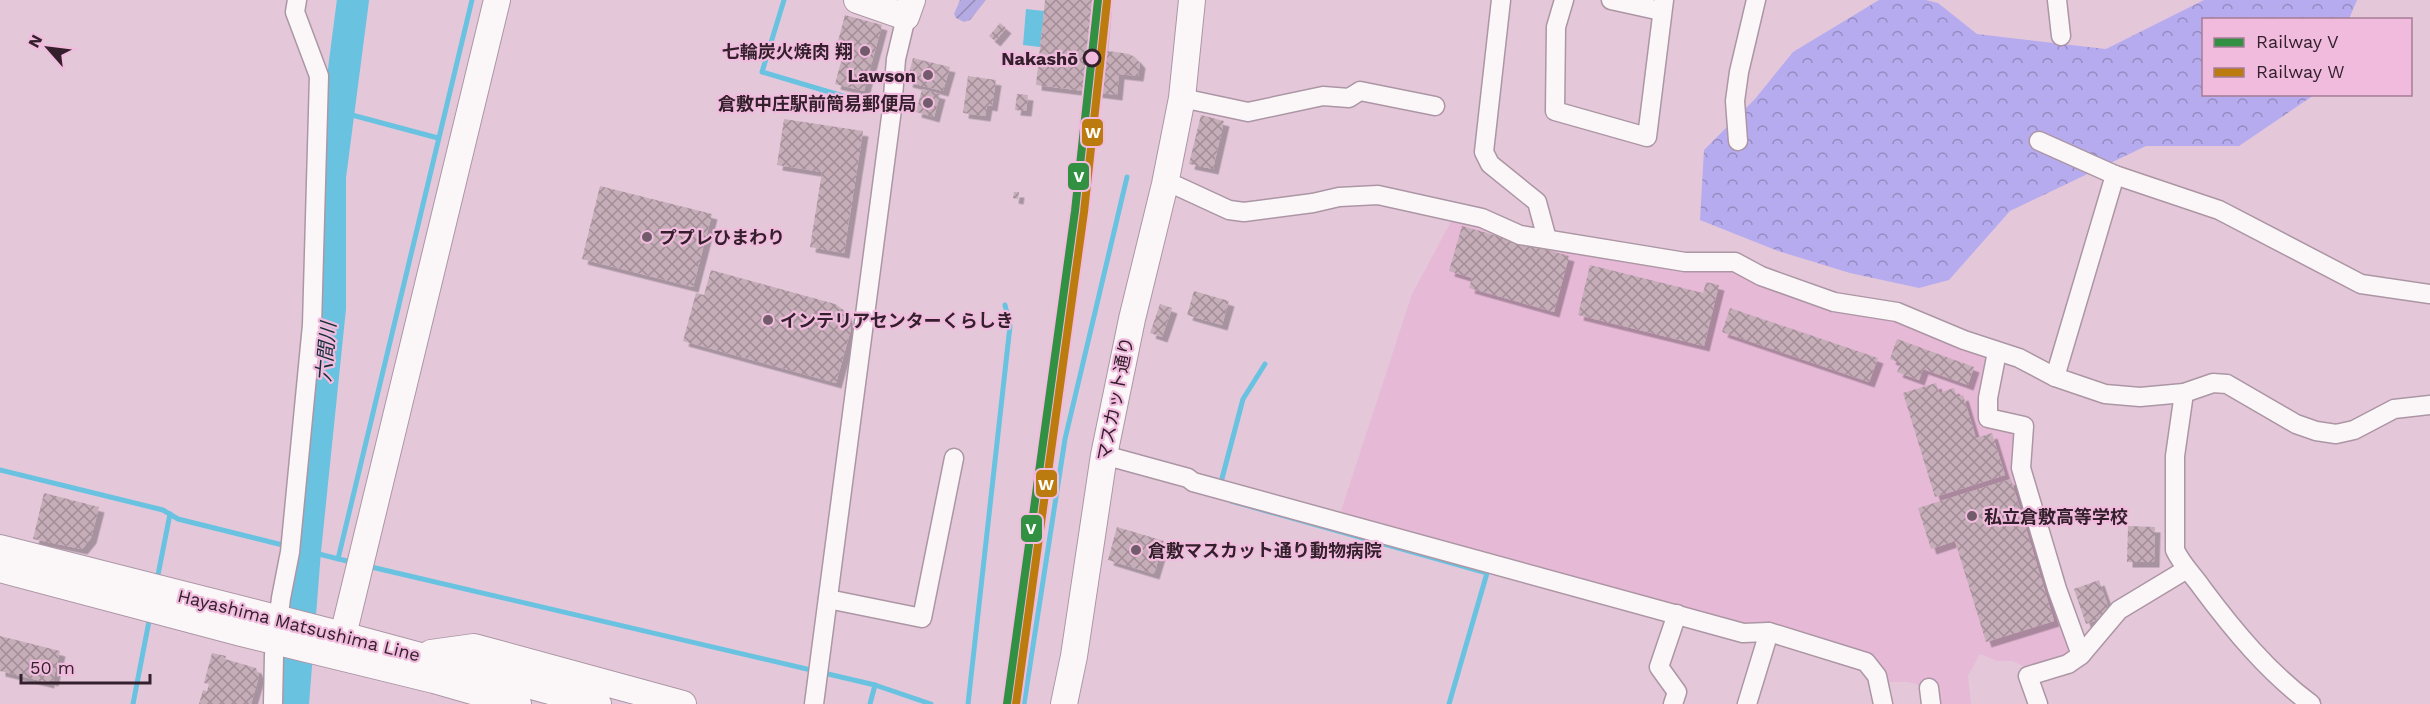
<svg xmlns="http://www.w3.org/2000/svg" width="2430" height="704" viewBox="0 0 2430 704" font-family="'Work Sans','Noto Sans JP',sans-serif">
  <defs>
    <pattern id="forest-crowns" width="20" height="18" patternUnits="userSpaceOnUse" patternTransform="scale(1.5)"><rect width="20" height="18" fill="#b6abee"/><path d="M2 6a3 3 0 1 1 6 0M12 15a3 3 0 1 1 6 0" fill="none" stroke="#958bc1"/></pattern>
    <pattern id="garden-furrows" width="10" height="10" patternUnits="userSpaceOnUse" patternTransform="scale(1.5)"><rect width="10" height="10" fill="#b5aae1"/><path d="M-1 1l2-2M0 10L10 0M9 11l2-2" fill="none" stroke="#948ab7"/></pattern>
    <pattern id="building-cross-hatch" width="8" height="8" patternUnits="userSpaceOnUse" patternTransform="scale(1.5)"><rect width="8" height="8" fill="#c6aeb9"/><path d="M0 0l8 8M0 8l8-8" fill="none" stroke="#a28d97"/></pattern>
    <filter id="shadow"><feDropShadow dx="5.5" dy="5.5" stdDeviation="0" flood-color="#0004"/></filter>
  </defs>
  <rect width="100%" height="100%" fill="#e4c8da"/>
  <path fill="#e6b9d6" d="M1453,218l282,47 152,47 102,42 -9,49v18l38,9 56,216 -7,16 -37,7 -18,-8h-15l-17,-7 -12,22 3,28h-32l-2,-14 -29,-8h-23l-3,-14 -127,-39 -416,-112 73,-223z"/>
  <path fill="url(#forest-crowns)" d="M1879,0h47l12,3 39,31 129,15 98,-49h153l-8,19 -145,1v74l110,1 -75,51h-93l-136,65 -61,69 -30,8 -69,-15 -72,-22 -78,-31 4,-70 51,-51 38,-47z"/>
  <path fill="url(#garden-furrows)" d="M960,0h26l-16,20 -6,2 -8,-4 -2,-4z"/>
  <path fill="#6ac2e1" d="M1026,9l18,2 -4,36 -17,-2z"/>
  <g fill="none" stroke-linecap="round" stroke-linejoin="round">
    <g stroke="#6ac2e1" stroke-width="5">
      <path d="M784,0l-22,72 118,35"/>
      <path d="M337,111l101,27"/>
      <path d="M0,470l163,40 15,9 177,44"/>
      <path d="M1220,486l23,-87 22,-35"/>
      <path d="M1231,501l256,72 -38,131"/>
      <path d="M338,559l134,-559"/>
      <path d="M367,566l508,119 56,19"/>
      <path d="M157,580l13,-66"/>
      <path d="M133,704l17,-88"/>
      <path d="M870,704l5,-19"/>
      <path d="M968,704l42,-378 -5,-21"/>
      <path d="M1024,704l41,-265 62,-262"/>
    </g>
    <path stroke="#6ac2e1" stroke-width="32" d="M293,704l12,-153 25,-243v-131l23,-177"/>
  </g>
  <g fill="url(#building-cross-hatch)" filter="url(#shadow)">
    <path d="M1045,0h48v4l13,1 -4,45 27,4 6,3 5,6 -2,13 -19,-2 -2,21 -81,-10z"/>
    <path d="M845,15l37,10 -18,66 -29,-7 10,-37 -8,-2z"/>
    <path d="M1000,23l6,5 -11,13 -6,-5z"/>
    <path d="M913,58l37,9 -7,24 -36,-9z"/>
    <path d="M968,76l28,4 -4,26 -5,-1 -2,11 -22,-3z"/>
    <path d="M922,89l18,5 -6,23 -18,-5z"/>
    <path d="M1017,94l11,1 -2,16 -11,-1z"/>
    <path d="M1201,115l23,6 -11,48 -24,-5z"/>
    <path d="M784,119l79,12 -19,122 -34,-6 12,-75 -45,-7z"/>
    <path d="M600,186l112,28 -19,73 -111,-28z"/>
    <path d="M1014,192h5l-1,7 -5,-1z"/>
    <path d="M1462,226l107,30 -15,56 -85,-24 3,-10 -23,-7z"/>
    <path d="M1590,265l113,28 3,-11 13,3 -15,61 -126,-31z"/>
    <path d="M711,270l124,34 10,7 6,18 -15,54 -153,-42 13,-48 8,2z"/>
    <path d="M1194,291l35,10 -7,24 -35,-10z"/>
    <path d="M1160,304l12,4 -10,29 -12,-4z"/>
    <path d="M1730,308l148,50 -9,24 -147,-50z"/>
    <path d="M1897,339l77,28 -6,18 -45,-16 -4,11 -22,-8 4,-9 -11,-4z"/>
    <path d="M1936,383l3,10 15,-5 3,9 6,-2 13,43 16,-5 13,42 -70,22 -32,-104z"/>
    <path d="M2011,479l43,142 -68,21 -31,-101 -24,8 -13,-41z"/>
    <path d="M44,493l55,14 -8,31 -9,11 -49,-10z"/>
    <path d="M2128,526l27,1 -1,35h-27z"/>
    <path d="M1117,527l47,14 -10,33 -46,-14z"/>
    <path d="M2099,580l12,35 -25,9 -12,-35z"/>
    <path d="M0,636l60,15 -7,30 -4,-1v3l-49,-12z"/>
    <path d="M212,653l14,3 -1,3 31,9 3,8 -8,28h-52l4,-14 4,1 2,-7 -5,-1z"/>
  </g>
  <g fill="none" stroke-linecap="round" stroke-linejoin="round">
    <g stroke="#ac96a4" stroke-width="21">
      <g id="street">
        <path d="M1501,0l-17,152 6,12 47,38 10,37"/>
        <path d="M1564,0l-8,27 -1,84 92,26 17,-137"/>
        <path d="M1611,0l50,11"/>
        <path d="M2057,0l4,36"/>
        <path d="M1182,98l66,14 75,-16 26,2 11,-7 75,15"/>
        <path d="M1738,141l-3,-40 4,-29 17,-72"/>
        <path d="M2039,141l76,34 104,35 142,74 69,10"/>
        <path d="M1165,184l12,2 52,24 15,2 69,-9 26,-6 39,-2 104,23 38,17 165,27h50l26,14 73,26 63,10 67,28 55,18 36,19 50,17 35,3 44,-4 29,-10 14,1 69,40 20,7 20,3 18,-4 40,-21 36,-4"/>
        <path d="M1997,352l-9,46v20l36,8 -3,42 36,121 24,66 38,-45 68,-41"/>
        <path d="M2055,377l60,-202"/>
        <path d="M2184,393l-9,63v94c7,15 18,25 27,38 32,43 67,85 109,116"/>
        <path d="M1104,455l84,23 5,4 550,151 26,-1 97,30 11,14 6,28"/>
        <path d="M828,599l94,19 32,-160"/>
        <path d="M1929,688l2,16"/>
        <path d="M273,704l1,-49 7,-57 9,-46 22,-227 7,-249 -24,-64 2,-12"/>
        <path d="M814,704l78,-595 4,-50 10,-42"/>
        <path d="M1673,704l4,-12 -18,-25 18,-53"/>
        <path d="M1747,704l22,-72"/>
        <path d="M2038,704l-10,-28 40,-12 13,-9"/>
      </g>
    </g>
    <g stroke="#ac96a4" stroke-width="28">
      <g id="secondary">
        <path d="M857,0l49,17 6,-17"/>
        <path d="M0,548l343,87 255,69"/>
        <path d="M0,569l241,64 193,47 84,24"/>
        <path d="M431,653l43,-6 209,57"/>
        <path d="M338,656l159,-656"/>
        <path d="M1064,704l10,-48 30,-201 28,-136 33,-135 17,-86 10,-98"/>
      </g>
    </g>
    <use href="#street" stroke="#fbf7f9" stroke-width="18"/>
    <use href="#secondary" stroke="#fbf7f9" stroke-width="26"/>
    <g stroke="#f1bbdd" stroke-width="12">
      <path id="rail-1" d="M1007,704l68,-493 23,-211"/>
    </g>
    <g stroke="#f1bbdd" stroke-width="12">
      <path id="rail-2" d="M1016,704l68,-492 23,-211"/>
    </g>
    <use href="#rail-1" stroke="#319041" stroke-width="8"/>
    <use href="#rail-2" stroke="#bb7b0e" stroke-width="8"/>
  </g>
  <g fill="#725b6a" stroke="#f1bbdd" stroke-width="2">
    <circle cx="865" cy="51" r="6"/>
    <circle cx="928" cy="75" r="6"/>
    <circle cx="928" cy="103" r="6"/>
    <circle cx="647" cy="237" r="6"/>
    <circle cx="768" cy="320" r="6"/>
    <circle cx="1972" cy="516" r="6"/>
    <circle cx="1136" cy="550" r="6"/>
  </g>
  <circle fill="#f1bbdd" stroke="#34202d" stroke-width="3" cx="1092" cy="58" r="8"/>
  <g text-anchor="middle" dominant-baseline="central" stroke-width="4.5" stroke-linejoin="round" paint-order="stroke">
    <g font-size="18" font-weight="bold" fill="#34202d" stroke="#f1bbdd" text-anchor="start">
      <text x="853" y="51" text-anchor="end">七輪炭火焼肉 翔</text>
      <text x="916" y="75" text-anchor="end">Lawson</text>
      <text x="916" y="103" text-anchor="end">倉敷中庄駅前簡易郵便局</text>
      <text x="659" y="237">ププレひまわり</text>
      <text x="780" y="320">インテリアセンターくらしき</text>
      <text x="1984" y="516">私立倉敷高等学校</text>
      <text x="1148" y="550">倉敷マスカット通り動物病院</text>
    </g>
    <g font-size="18" font-weight="bold" fill="#34202d" stroke="#f1bbdd" text-anchor="end">
      <text x="1078" y="58">Nakashō</text>
    </g>
    <g font-size="18" fill="#34202d" stroke="#f1bbdd">
      <text transform="translate(1115 399) rotate(-79)">マスカット通り</text>
      <text transform="translate(299 625) rotate(14)">Hayashima Matsushima Line</text>
    </g>
    <g font-size="20" font-style="italic" fill="#142f38" stroke="#f1bbdd">
      <text transform="translate(326 352) rotate(-85)">六間川</text>
    </g>
  </g>
  <g stroke="#f1bbdd" stroke-width="2">
    <rect x="1081" y="118" width="23" height="29" rx="6" fill="#bb7b0e"/>
    <rect x="1067" y="162" width="23" height="29" rx="6" fill="#319041"/>
    <rect x="1035" y="469" width="23" height="29" rx="6" fill="#bb7b0e"/>
    <rect x="1020" y="514" width="23" height="29" rx="6" fill="#319041"/>
  </g>
  <g font-size="16" text-anchor="middle" font-weight="bold" fill="#fff">
    <text x="1093" y="138">W</text>
    <text x="1079" y="182">V</text>
    <text x="1046" y="490">W</text>
    <text x="1031" y="534">V</text>
  </g>
  <rect x="2202" y="18" width="210" height="78" fill="#f1bbdd" stroke="#a57d97" stroke-width="1.5"/>
  <rect x="2214" y="38" width="30" height="9" fill="#319041" stroke="#a57d97" stroke-width="1.5"/>
  <text x="2256" y="48" font-size="18" fill="#34202d">Railway V</text>
  <rect x="2214" y="68" width="30" height="9" fill="#bb7b0e" stroke="#a57d97" stroke-width="1.5"/>
  <text x="2256" y="78" font-size="18" fill="#34202d">Railway W</text>
  <g transform="translate(48 48) rotate(298)" stroke="#f1bbdd" stroke-width="4.5" paint-order="stroke">
  <path d="M0-4.5L10 22L0 15L-10 22Z" fill="#34202d"/>
  <text y="-9" font-size="16" font-weight="bold" text-anchor="middle" fill="#34202d">N</text>
  </g>
  <path d="M21 674v9h129v-9" fill="none" stroke="#34202d" stroke-width="3"/>
  <text x="30" y="674" font-size="18" fill="#34202d" stroke="#f1bbdd" stroke-width="4.5" paint-order="stroke">50 m</text>
</svg>
